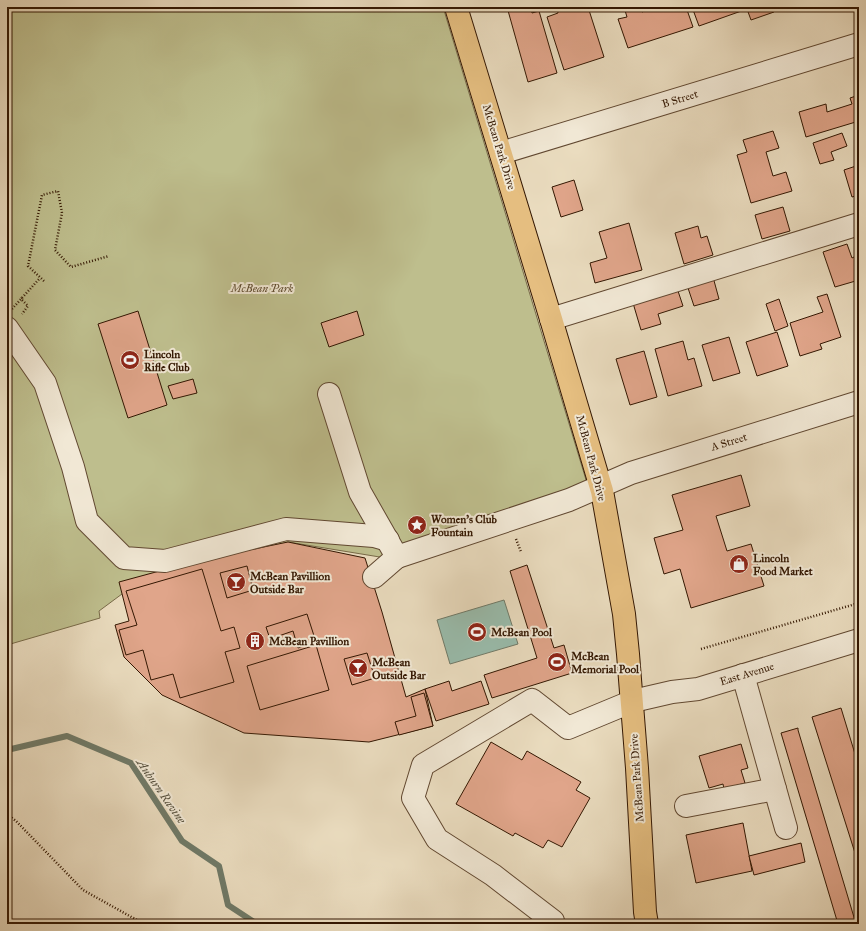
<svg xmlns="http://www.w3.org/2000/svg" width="866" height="931" viewBox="0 0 866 931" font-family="'IM FELL Great Primer',serif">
  <rect width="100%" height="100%" fill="#eadcbf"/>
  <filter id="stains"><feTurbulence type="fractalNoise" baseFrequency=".005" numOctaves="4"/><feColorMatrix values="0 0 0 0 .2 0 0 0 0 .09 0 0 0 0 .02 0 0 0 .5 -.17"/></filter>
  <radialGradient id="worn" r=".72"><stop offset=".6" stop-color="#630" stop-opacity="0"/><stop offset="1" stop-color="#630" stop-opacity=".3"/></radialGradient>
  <path fill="#bebe8d" stroke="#786a48" d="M7,7h436l147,486 -198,66 -104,-17 -162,49 -27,20 1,7 -93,27z"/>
  <path fill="#99bcac" stroke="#707a68" d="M504,600l14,44 -68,20 -13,-44z"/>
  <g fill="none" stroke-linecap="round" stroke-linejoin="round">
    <path stroke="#707a68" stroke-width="6" d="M7,750l60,-14 64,27 51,78 37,25 9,39 29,19"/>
  </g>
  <g fill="#e0a58a" stroke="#331702">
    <path d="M507,7h24l1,6 7,-2 18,62 -29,9z"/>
    <path d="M557,7h31l16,50 -40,13 -17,-53 11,-4z"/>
    <path d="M624,7h16l2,5 14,-5h30l7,20 -65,21 -10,-29 9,-2z"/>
    <path d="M692,7h80l2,5 -23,8 -4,-11 -48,17z"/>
    <path d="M859,95v26l-53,16 -7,-25 27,-8 1,8 25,-8 -2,-6z"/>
    <path d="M773,131l6,17 -13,4 7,24 13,-4 6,19 -41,12 -14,-48 10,-3 -4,-12z"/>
    <path d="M842,133l5,13 -16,6 3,8 -14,4 -7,-21z"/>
    <path d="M859,165v30l-7,2 -8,-27z"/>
    <path d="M574,180l9,30 -22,7 -9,-30z"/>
    <path d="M783,207l7,24 -28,8 -7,-24z"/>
    <path d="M629,223l13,47 -47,13 -5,-20 17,-5 -8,-26z"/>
    <path d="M698,226l3,12 6,-2 6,19 -29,9 -9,-31z"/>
    <path d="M847,244l5,14 4,-2 3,8v16l-24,7 -12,-35z"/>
    <path d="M713,277l6,22 -25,7 -7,-21z"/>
    <path d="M677,288l6,18 -25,8 3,10 -20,6 -8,-27z"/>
    <path d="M827,294l14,43 -21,7 2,5 -22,7 -10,-33 33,-11 -6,-15z"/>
    <path d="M779,299l9,27 -13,5 -9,-27z"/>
    <path d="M138,311l29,94 -39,13 -30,-94z"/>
    <path d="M357,311l7,24 -35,12 -8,-24z"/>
    <path d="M777,332l11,34 -31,10 -11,-34z"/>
    <path d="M729,337l11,36 -27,8 -11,-36z"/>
    <path d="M683,341l5,19 6,-2 8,28 -34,10 -13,-47z"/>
    <path d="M644,351l13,46 -27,8 -14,-46z"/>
    <path d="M193,379l4,14 -24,6 -5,-13z"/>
    <path d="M741,475l9,31 -34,10 11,35 24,-7 13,42 -73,22 -11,-39 -16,5 -10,-36 29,-8 -11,-35z"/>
    <path d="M288,542l77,16 17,54 24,85 19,-8 8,37 -64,16 -125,-9 -82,-38 -38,-38 -9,-32 14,-4 -10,-39 81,-22z"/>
    <path d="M527,565l27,83 10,-3 8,28 -80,25 -8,-23 53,-17 -27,-87z"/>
    <path d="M247,566l6,24 -26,8 -7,-25z"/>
    <path d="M202,569l19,62 13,-4 6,21 -15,4 9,30 -54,16 -7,-24 -22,6 -8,-30 -17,5 -7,-25 18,-5 -11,-34z"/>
    <path d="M307,614l9,28 -18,6 -5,-17 -23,8 -4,-12z"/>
    <path d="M316,645l13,45 -69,20 -13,-44z"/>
    <path d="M367,653l8,25 -23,7 -8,-26z"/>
    <path d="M449,681l3,10 29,-10 8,23 -53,17 -11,-32z"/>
    <path d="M424,693l9,33 -34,9 -4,-13 21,-6 -5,-19z"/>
    <path d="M841,708l18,59v84l-4,2 -43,-136z"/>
    <path d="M798,728v2l58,194h-18l-57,-191z"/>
    <path d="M491,742l31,18 5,-9 54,31 -5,8 14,8 -28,49 -14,-7 -5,8 -28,-15 -2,3 -57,-32z"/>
    <path d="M741,744l7,24 -7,2 4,13 -21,6 -1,-5 -14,4 -10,-32z"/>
    <path d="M743,823l9,48 -56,12 -10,-48z"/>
    <path d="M801,843l4,19 -51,13 -5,-19z"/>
  </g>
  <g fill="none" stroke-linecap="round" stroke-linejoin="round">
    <g stroke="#614831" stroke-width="24">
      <g id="minor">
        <path d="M501,153l358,-109"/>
        <path d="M551,319l308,-95"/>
        <path d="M7,328l38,55 28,84 14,54 37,37 41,3 121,-32 88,7 14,4"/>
        <path d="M329,394l31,98 37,65 172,-57 62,-27 228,-71"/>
        <path d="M374,577l23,-20"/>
        <path d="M743,675l43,153"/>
        <path d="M686,806l89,-17"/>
        <path d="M553,921l-60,-46 -56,-36 -24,-41 10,-33 109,-65 36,28 65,-27 39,-9 26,-3 161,-49"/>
      </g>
    </g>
    <g stroke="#331702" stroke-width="24">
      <path id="major" d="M456,7l95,312 51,172 22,123 4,40 9,114 8,144 2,12"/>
    </g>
    <g stroke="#331702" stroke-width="2.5" stroke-dasharray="1 2" stroke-linecap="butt">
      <path d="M44,281l-16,-15 14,-71 16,-4 4,22 -7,37 16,17 38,-11"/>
      <path d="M22,298l-1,1 7,7 -6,8"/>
      <path d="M12,309l28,-31"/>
      <path d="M516,539l5,13"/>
      <path d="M701,649l158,-46"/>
      <path d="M7,814l9,7 67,69 61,34"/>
    </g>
    <use href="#minor" stroke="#f1e8d5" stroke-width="22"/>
    <use href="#major" stroke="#e5be80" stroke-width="22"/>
  </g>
  <defs>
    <g id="stadium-disc" transform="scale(1)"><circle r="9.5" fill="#8f2418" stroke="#f1e8d5"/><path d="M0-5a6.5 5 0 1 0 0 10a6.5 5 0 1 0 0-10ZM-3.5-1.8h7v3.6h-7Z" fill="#fff"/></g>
    <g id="sight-disc" transform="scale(1)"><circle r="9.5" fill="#8f2418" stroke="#f1e8d5"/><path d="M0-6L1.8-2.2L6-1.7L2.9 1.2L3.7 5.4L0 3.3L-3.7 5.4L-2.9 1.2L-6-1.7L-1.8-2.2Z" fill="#fff"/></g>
    <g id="shop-disc" transform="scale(1)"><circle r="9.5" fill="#8f2418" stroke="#f1e8d5"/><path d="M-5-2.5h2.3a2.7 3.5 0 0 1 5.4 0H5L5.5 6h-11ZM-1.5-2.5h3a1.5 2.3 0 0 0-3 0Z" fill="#fff"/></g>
    <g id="bar-disc" transform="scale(1)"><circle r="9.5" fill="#8f2418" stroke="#f1e8d5"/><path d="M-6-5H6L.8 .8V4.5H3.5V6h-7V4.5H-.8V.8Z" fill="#fff"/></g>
    <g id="building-disc" transform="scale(1)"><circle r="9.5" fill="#8f2418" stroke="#f1e8d5"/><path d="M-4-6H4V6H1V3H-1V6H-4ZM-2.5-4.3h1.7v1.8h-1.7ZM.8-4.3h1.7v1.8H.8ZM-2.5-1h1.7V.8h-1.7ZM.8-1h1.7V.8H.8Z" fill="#fff"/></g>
  </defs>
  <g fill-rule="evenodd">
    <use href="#stadium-disc" x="130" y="360"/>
    <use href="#sight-disc" x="417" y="525"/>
    <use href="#shop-disc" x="739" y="564"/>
    <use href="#bar-disc" x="236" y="582"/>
    <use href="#stadium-disc" x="477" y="632"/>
    <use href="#building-disc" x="255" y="641"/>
    <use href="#stadium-disc" x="557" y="662"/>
    <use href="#bar-disc" x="358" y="668"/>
  </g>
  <g text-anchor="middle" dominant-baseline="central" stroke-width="4" stroke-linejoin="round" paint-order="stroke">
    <g font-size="11" fill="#331702" stroke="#f1e8d5">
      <text transform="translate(680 99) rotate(-17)">B Street</text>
      <text transform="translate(499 147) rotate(73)">McBean Park Drive</text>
      <text transform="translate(729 442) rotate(-17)">A Street</text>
      <text transform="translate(591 458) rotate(75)">McBean Park Drive</text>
      <text transform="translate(747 674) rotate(-17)">East Avenue</text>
      <text transform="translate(637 778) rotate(-94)">McBean Park Drive</text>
    </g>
    <g font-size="11" font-style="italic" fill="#5d492c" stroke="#f1e8d5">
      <text x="262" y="288">McBean Park</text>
    </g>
    <g font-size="11" font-weight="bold" fill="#331702" stroke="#f1e8d5" text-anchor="start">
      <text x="144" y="354">Lincoln<tspan x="144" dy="13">Rifle Club</tspan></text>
      <text x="431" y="519">Women's Club<tspan x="431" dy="13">Fountain</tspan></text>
      <text x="753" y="558">Lincoln<tspan x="753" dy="13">Food Market</tspan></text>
      <text x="250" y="576">McBean Pavillion<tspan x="250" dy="13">Outside Bar</tspan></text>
      <text x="491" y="632">McBean Pool</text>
      <text x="269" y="641">McBean Pavillion</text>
      <text x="571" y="656">McBean<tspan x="571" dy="13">Memorial Pool</tspan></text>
      <text x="372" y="662">McBean<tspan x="372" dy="13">Outside Bar</tspan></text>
    </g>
    <g font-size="12" font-style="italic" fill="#57513e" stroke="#f1e8d5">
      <text transform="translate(161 791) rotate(55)">Auburn Ravine</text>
    </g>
  </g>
  <rect width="866" height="931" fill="none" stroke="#eadcbf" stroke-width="24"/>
  <rect x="8" y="8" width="850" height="915" fill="none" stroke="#331702" stroke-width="2"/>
  <rect x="12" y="12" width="842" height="907" fill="none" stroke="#331702"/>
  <rect width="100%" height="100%" filter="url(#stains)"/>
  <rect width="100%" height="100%" fill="url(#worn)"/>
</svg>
